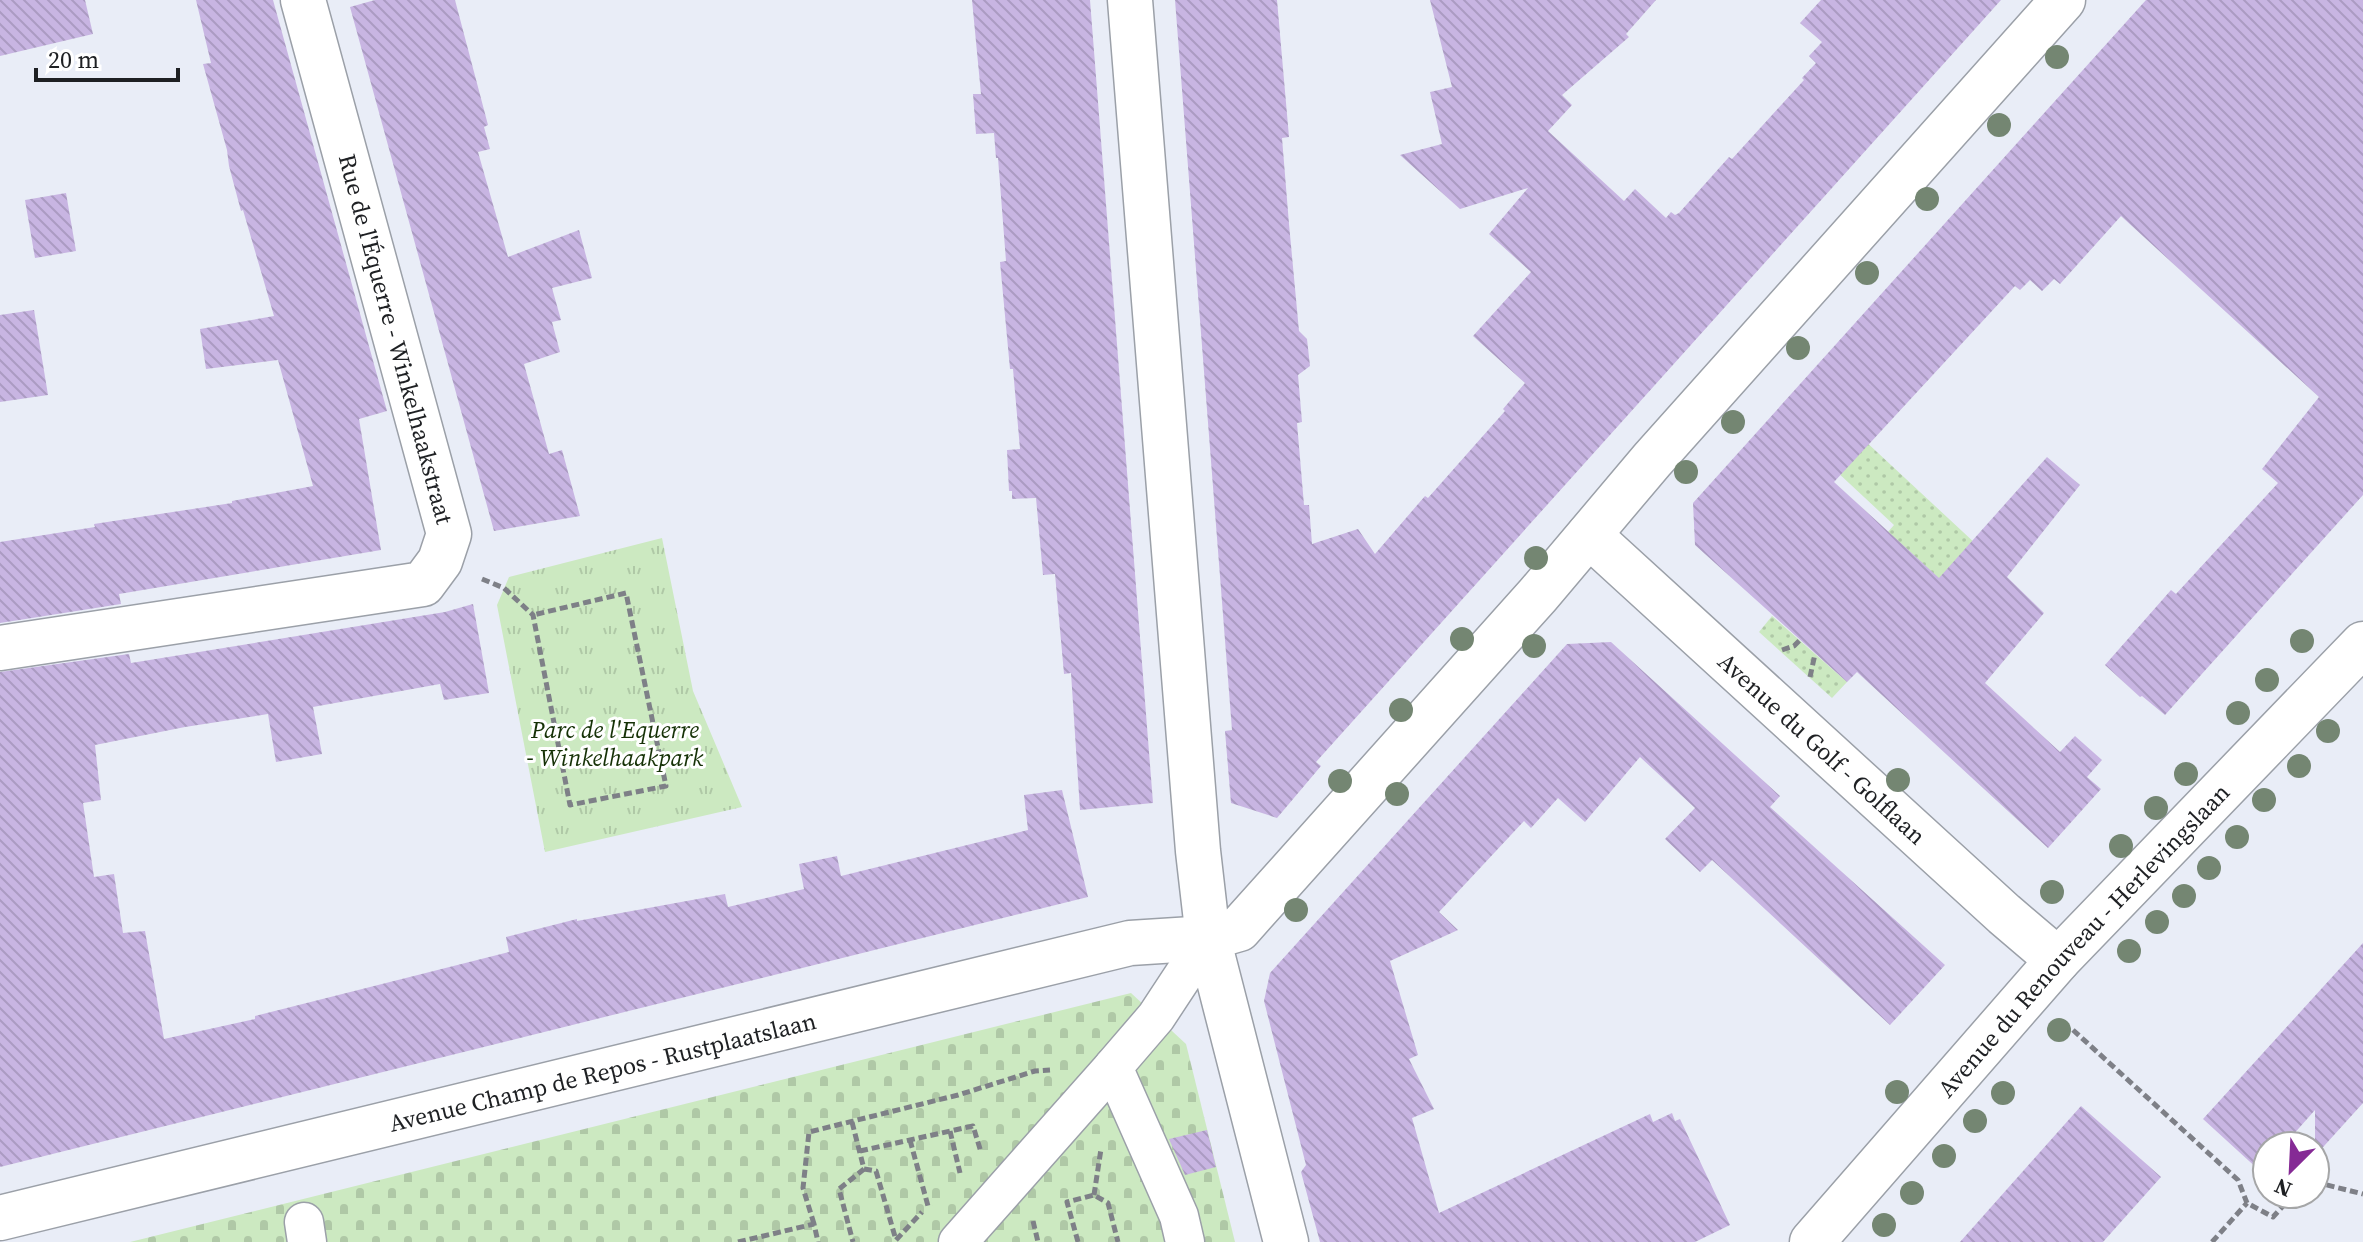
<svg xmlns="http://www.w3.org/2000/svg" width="2363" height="1242" viewBox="0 0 2363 1242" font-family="'Source Serif 4',serif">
  <defs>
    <pattern id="cemetery-stones" width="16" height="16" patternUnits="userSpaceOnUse" patternTransform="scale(2)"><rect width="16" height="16" fill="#cce9c1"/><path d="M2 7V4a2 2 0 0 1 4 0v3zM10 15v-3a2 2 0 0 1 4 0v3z" fill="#afc8a6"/></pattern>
    <pattern id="park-tufts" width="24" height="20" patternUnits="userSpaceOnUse" patternTransform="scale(2)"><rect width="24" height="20" fill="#cce9c1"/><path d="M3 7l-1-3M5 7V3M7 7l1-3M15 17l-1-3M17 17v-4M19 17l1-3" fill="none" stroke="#afc8a6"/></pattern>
    <pattern id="garden-dots" width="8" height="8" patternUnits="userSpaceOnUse" patternTransform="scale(2)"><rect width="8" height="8" fill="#cce9c1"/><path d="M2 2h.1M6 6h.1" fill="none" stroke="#afc8a6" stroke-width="1.8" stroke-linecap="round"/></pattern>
    <pattern id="building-back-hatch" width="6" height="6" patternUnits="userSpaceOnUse" patternTransform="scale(2)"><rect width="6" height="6" fill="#c8b5e2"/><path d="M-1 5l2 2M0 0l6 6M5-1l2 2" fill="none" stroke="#ab9bc2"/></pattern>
  </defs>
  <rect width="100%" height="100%" fill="#e9edf7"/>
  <path fill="url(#cemetery-stones)" d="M1131,993l55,51 49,198h-1105z"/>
  <path fill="url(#park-tufts)" d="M662,538l31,153 49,116 -197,45 -48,-247 12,-28z"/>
  <g fill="url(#garden-dots)">
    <path d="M1863,439l128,119 -83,56 -35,-65 21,-24 -59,-55z"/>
    <path d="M1772,616l75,66 -15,16 -73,-66z"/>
  </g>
  <g fill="url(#building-back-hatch)">
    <path d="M0,0h85l8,34 -93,22z"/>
    <path d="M196,0h77l114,411 -28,8 22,131 -262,44 2,10 -121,19v-81l95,-15 -1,-3 138,-21v-2l81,-15 -35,-126 -72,9 -6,-40 74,-13 -31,-106 -2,1 -12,-45 -2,-16 -24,-86 8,-1z"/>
    <path d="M375,0h80l33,125 -4,2 6,22 -12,3 30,105 71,-27 13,48 -40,10 9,32 -9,2 8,30 -36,12 25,90 13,-4 18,66 -86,15 -144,-524z"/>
    <path d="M972,0h118l63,803 -73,7 -9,-137 -7,1 -9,-100 -12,1 -7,-77 -24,1v-8h-3l-2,-41 13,-1 -7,-80h-3l-10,-107 6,-1 -8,-103h-2l-2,-25 -18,1 -3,-40h8z"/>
    <path d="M1175,0h102l12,137 -7,1 7,86 10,107 8,8 3,27 -12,9 4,47 -5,1 7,82h5l3,39 46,-15 17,25 50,-58 3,2 77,-87 -2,-2 22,-26 -52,-47 58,-64 -42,-38 39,-46 -68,21 -60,-54 42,-11 -12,-52 22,-5 -22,-87h226l-30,34 3,3 -67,58 10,10 -24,26 76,70 11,-12 31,29 5,-6 4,3 4,-2 50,-56 3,2 72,-79 -2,-2 14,-15 -7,-7 13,-14 -22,-19 21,-23h180l-685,762 5,4 -44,52 -46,-15 -6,-72 7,-1z"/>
    <path d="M2146,0h217v495l-198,220 -23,-19 -2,1 -35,-32 66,-75 5,4 102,-111 -16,-14 57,-72 -198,-181 -61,68 -6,-5 -12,12 -12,-11 -10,10 -5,-4 -181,196 105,96 108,-121 33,28 -73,92 37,36 -59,70 75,69 15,-16 27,24 -15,17 14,12 -53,59 -191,-176 -10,10 -152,-137 -2,-42z"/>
    <path d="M66,193l10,58 -41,7 -10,-58z"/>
    <path d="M34,310l14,85 -48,7v-87z"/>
    <path d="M473,604l16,89 -45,7 -4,-16 -127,23 9,47 -46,8 -8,-48 -83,13 -90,18 6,55 -18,3 11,74 20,-3 9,59 22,-2 19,108 91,-20v-3l254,-64 -3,-15 71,-18v2l148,-27 3,13 76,-18 -5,-25 38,-8 4,20 187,-46 -4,-35 38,-5 26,107 -1088,270v-495l129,-18 2,9 314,-51z"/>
    <path d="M1611,642l169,154 -10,11 175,158 -55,60 -178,-165 -12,12 -35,-33 30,-31 -55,-51 -55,65 -27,-24 -27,30 -7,-7 -85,91 19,18 -68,31 28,94 -9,4 25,50 -22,9 27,95 211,-99 3,8 19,-9 3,8 5,-2 50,106 -35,17h-375l-19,-70 5,-7 -42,-164 6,-28 297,-329z"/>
    <path d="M2363,943v160l-48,53v-46l-32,36h-16v17l-7,8 -57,-52z"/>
    <path d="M2081,1106l80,71 -58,65h-143z"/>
    <path d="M1207,1130l9,37 -31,8 -16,-36z"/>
  </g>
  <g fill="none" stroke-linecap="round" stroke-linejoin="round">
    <g stroke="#9ba0a8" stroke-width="41">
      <g id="pedestrian">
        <path d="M304,1222l3,20"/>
        <path d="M958,1242l155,-175"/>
        <path d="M1185,1242l-6,-26 -66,-149 43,-50 52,-79"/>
      </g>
    </g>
    <g stroke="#9ba0a8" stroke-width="47">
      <g id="minor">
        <path d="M1130,0l68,851 10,87 78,304"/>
        <path id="s1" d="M1589,535l415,379 54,46"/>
        <path d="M0,648l423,-64 17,-23 9,-27 -146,-534"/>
        <path id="s2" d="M0,1218l1130,-275 78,-5 31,-9 299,-334 114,-135 411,-460"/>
        <path id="s3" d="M1812,1242l246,-282 305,-316"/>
      </g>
    </g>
    <g stroke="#7e8087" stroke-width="5" stroke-dasharray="8 4" stroke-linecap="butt">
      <path d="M482,579l22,9 29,27 37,190 96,-19 -40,-193 -93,22"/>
      <path d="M1782,650l12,-4 6,-6"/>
      <path d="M1810,677l5,-23"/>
      <path d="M2073,1030l165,150 9,23 26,14 21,-23"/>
      <path d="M852,1122l12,47 -25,20 14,53"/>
      <path d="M950,1131l10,42"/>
      <path d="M910,1140l18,66 3,-2"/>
      <path d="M860,1151l113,-25 8,26"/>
      <path d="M864,1169l12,2 20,69"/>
      <path d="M2315,1182l48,12"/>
      <path d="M1094,1195l7,-46"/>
      <path d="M1033,1221l5,21"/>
      <path d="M814,1224l-11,-36 6,-56 149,-37 77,-24 15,-1"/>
      <path d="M896,1240l26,-28"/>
      <path d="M738,1242l76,-18 4,18"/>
      <path d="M1078,1242l-11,-40 27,-7 14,8 10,39"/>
      <path d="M2212,1242l35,-39"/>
    </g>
    <use href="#pedestrian" stroke="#fff" stroke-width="38"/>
    <use href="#minor" stroke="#fff" stroke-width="44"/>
  </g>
  <g fill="#748672">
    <circle cx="2057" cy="57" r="12"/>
    <circle cx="1999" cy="125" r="12"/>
    <circle cx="1927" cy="199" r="12"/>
    <circle cx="1867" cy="273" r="12"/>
    <circle cx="1798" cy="348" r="12"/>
    <circle cx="1733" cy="422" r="12"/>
    <circle cx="1686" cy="472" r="12"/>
    <circle cx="1536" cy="558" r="12"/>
    <circle cx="1462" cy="639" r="12"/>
    <circle cx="2302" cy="641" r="12"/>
    <circle cx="1534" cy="646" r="12"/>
    <circle cx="2267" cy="680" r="12"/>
    <circle cx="1401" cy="710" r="12"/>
    <circle cx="2238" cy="713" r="12"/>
    <circle cx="2328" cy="731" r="12"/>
    <circle cx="2299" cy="766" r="12"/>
    <circle cx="2186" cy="774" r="12"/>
    <circle cx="1898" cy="780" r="12"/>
    <circle cx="1340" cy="781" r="12"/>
    <circle cx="1397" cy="794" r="12"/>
    <circle cx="2264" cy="800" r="12"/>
    <circle cx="2156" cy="808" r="12"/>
    <circle cx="2237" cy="837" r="12"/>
    <circle cx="2121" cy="846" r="12"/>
    <circle cx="2209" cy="868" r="12"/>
    <circle cx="2052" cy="892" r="12"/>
    <circle cx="2184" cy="896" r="12"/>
    <circle cx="1296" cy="910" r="12"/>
    <circle cx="2157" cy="922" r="12"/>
    <circle cx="2129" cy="951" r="12"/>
    <circle cx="2059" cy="1030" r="12"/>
    <circle cx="1897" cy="1092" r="12"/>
    <circle cx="2003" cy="1093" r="12"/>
    <circle cx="1975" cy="1121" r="12"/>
    <circle cx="1944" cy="1156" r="12"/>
    <circle cx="1912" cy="1193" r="12"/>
    <circle cx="1884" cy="1225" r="12"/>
  </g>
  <g text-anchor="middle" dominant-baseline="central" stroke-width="6" stroke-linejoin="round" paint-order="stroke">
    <g font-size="24" fill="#1e2023" stroke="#fff">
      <text transform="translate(396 339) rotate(75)">Rue de l'Équerre - Winkelhaakstraat</text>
      <text stroke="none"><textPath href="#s1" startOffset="316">Avenue du Golf - Golflaan</textPath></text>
      <text stroke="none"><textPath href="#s3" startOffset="406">Avenue du Renouveau - Herlevingslaan</textPath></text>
      <text stroke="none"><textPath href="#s2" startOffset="620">Avenue Champ de Repos - Rustplaatslaan</textPath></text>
    </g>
    <g font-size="24" font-style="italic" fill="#153106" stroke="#fff">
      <text x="615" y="729">Parc de l'Equerre<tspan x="615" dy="28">- Winkelhaakpark</tspan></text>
    </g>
  </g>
  <g transform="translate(2291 1170) rotate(204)"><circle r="38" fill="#ffffff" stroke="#a5a6a7" stroke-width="2"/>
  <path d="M0-6L14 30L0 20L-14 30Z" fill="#852a95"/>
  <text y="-12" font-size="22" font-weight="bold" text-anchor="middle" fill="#1e2023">N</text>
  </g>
  <path d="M36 68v12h142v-12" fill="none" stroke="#1e2023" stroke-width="4"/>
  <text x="48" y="68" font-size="24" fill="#1e2023" stroke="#ffffff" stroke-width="6" paint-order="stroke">20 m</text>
</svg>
